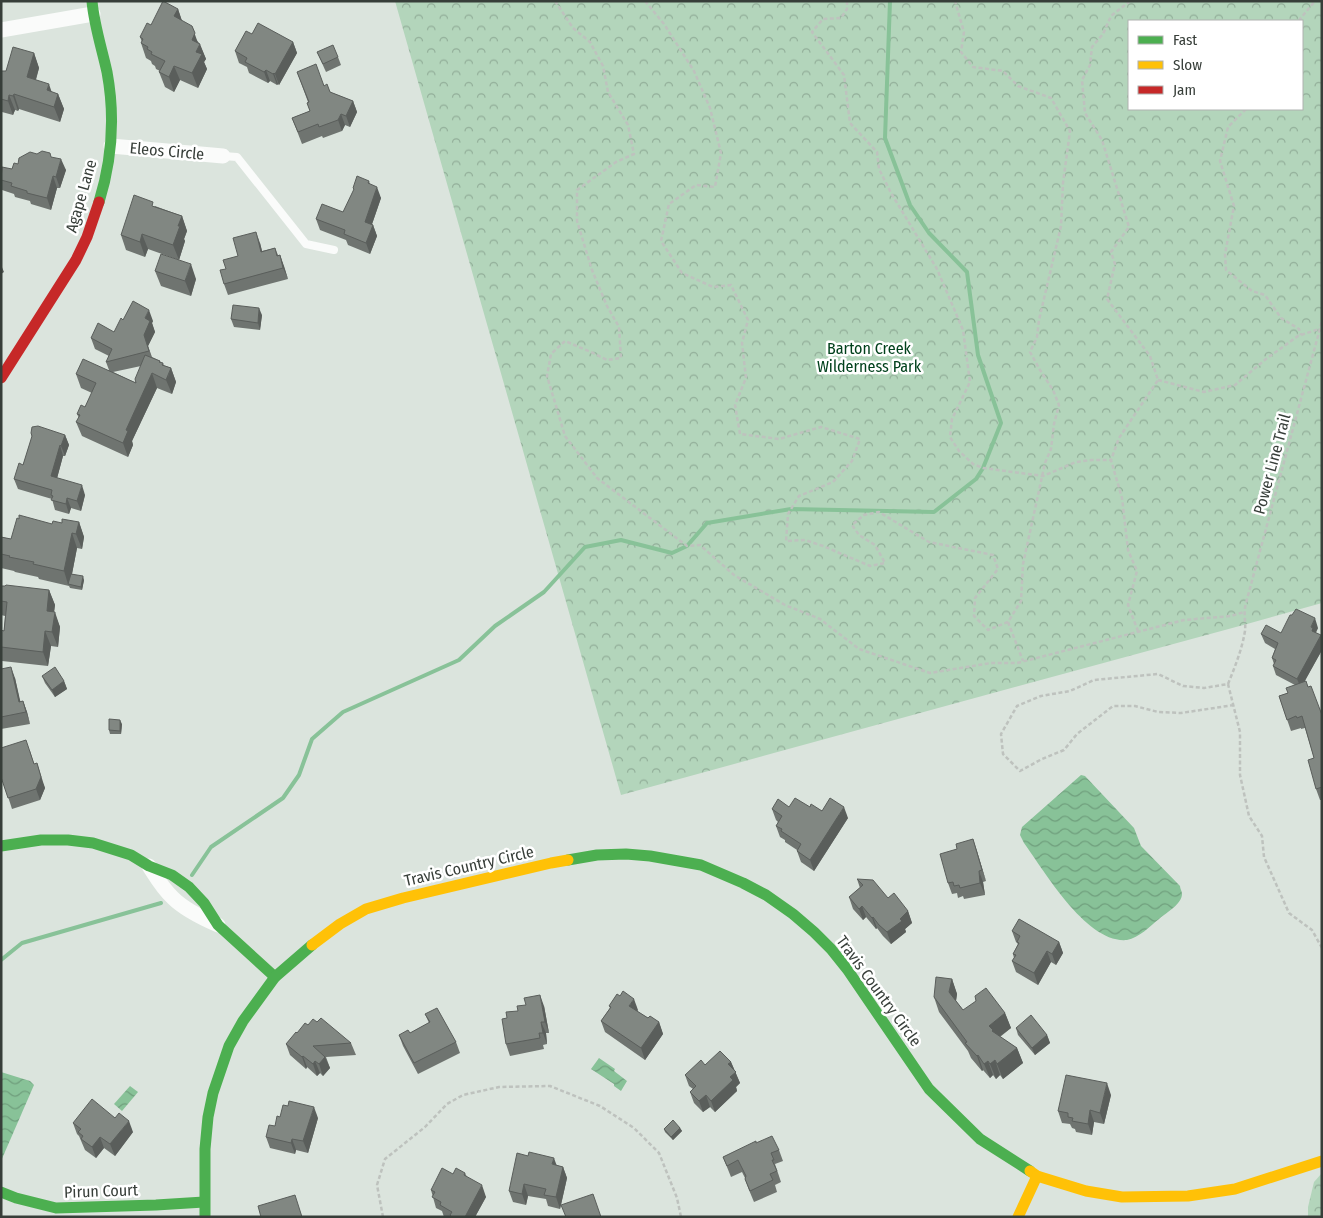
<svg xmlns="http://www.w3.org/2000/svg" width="1323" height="1218" viewBox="0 0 1323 1218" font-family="'Fira Sans Condensed',sans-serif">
  <defs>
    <pattern id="forest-crowns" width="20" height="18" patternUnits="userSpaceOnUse" patternTransform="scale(1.25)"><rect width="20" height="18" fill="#b3d5bb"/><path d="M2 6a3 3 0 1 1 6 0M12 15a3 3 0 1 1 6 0" fill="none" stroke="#92ae99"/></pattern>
    <pattern id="water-waves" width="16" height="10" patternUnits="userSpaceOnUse" patternTransform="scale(1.25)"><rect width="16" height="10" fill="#88c298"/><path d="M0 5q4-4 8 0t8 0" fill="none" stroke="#709f7d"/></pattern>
  </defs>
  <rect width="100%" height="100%" fill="#dbe4dd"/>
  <g fill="url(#forest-crowns)" fill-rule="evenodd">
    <path d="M395,1h927v602l-75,21 -232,63 -394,108zM1129,21h173v88h-173z"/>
    <path d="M1322,1173v44h-14v-10l6,-25z"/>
  </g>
  <g fill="url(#water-waves)">
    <path d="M1081,775l4,1 49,52 7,18 39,40c0,3 2,5 2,8 0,10 -16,19 -23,25 -9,7 -20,19 -32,21 -40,4 -82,-68 -103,-97l-4,-8 2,-8z"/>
    <path d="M599,1058l16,11 -1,2 13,10 -6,10 -7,-5v-2l-23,-15z"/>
    <path d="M1,1072l29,9 4,4 -33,76z"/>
    <path d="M130,1086l8,6 -16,19 -8,-7z"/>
  </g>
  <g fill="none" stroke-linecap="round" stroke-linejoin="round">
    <g stroke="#88c298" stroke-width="4">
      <path d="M192,875l19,-28 72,-49 16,-23 13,-36 31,-27 116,-52 36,-34 49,-34 41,-45 36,-7 51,13 15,-7 20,-23 84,-14 143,3 42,-33 7,-11 18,-45 -23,-68 -11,-83 -38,-39 -19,-28 -25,-67 5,-137"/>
      <path d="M1,960l21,-17 139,-40"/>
    </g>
    <g stroke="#bec2be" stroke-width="2.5" stroke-dasharray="4 2.5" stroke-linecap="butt">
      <path d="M555,1l18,27 17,14 13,24 5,26 20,33 6,29 -18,8 -39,28v31l15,49 15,36 12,21 2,31 -14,2 -14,-7 -28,-12 -14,13 -4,22 18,60 32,42 90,68 13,-1 34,30 51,30 35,14 39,30 71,24 61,-10h26l167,-43 47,-4 13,-4"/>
      <path d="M645,1l19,23 30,47 16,37 11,45 -6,34 -19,-2 -27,19 -8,37 21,32 31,14 18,-2 17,35 -6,23 4,35 -11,27 5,29 39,5 42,-12 39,12 -8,22 -19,21 -34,14 -11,18 -2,27 19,-1 18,6 47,20 15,-3 -10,-18 -16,-10 -7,-10 12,-10 15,-3 50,30 64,13 5,14 -23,29 -1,18 14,14 20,-8 13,-21 2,-37 22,-101 6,-14 3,-25 5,-19 -6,-15 -13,-20 -10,-18 7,-15 2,-17 22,-94 2,-43 7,-52 -19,-33 -33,-12 -15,-15 -30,-4 -12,-15 3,-20 -9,-31"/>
      <path d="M847,1v8l-6,9 -18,1 -11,13 32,43 6,48 27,29 2,17 12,24 46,76 26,61 7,52 -18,37 -2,18 9,14 14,13 10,4 60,8 33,-14 16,-2h19"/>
      <path d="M1130,1l-19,15 -8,18 -11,13 -2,18 -8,15 3,33 17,27 27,87 -18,25 4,12 -8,35 43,57 8,24 -39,58 -8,22 11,38 6,52 9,21 -9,34 10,26"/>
      <path d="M1299,21l1,-2 15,-18"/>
      <path d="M1246,109l-18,18 -8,34 14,45 -9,48 1,16 26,21 13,4 16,23 18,11 2,6"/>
      <path d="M1158,380l46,12 31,-7 31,-26 32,-23 21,-7"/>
      <path d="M1008,622l15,39"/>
      <path d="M1228,684c7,-17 14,-35 17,-53 1,-10 -2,-17 1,-28l76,-282"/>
      <path d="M1234,705l-53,8 -23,-1 -23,-6h-22l-36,28 -13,16 -22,9 -22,12 -17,-17 -2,-20 16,-28 24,-10 29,-5 24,-11 64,-6 25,12 21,2 24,-4 12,48v43l9,41 13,20 2,21 25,56 23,17 10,18"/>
      <path d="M383,1217l-6,-32 8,-26 40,-32 22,-23 16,-9 36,-8 51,-1 50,20 34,22 25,25 18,45 4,19"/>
    </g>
    <path stroke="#fafbfa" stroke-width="8" d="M223,156l14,1 69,87 28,6"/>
    <g stroke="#fafbfa" stroke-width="15">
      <path d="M1,30l92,-16"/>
      <path d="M111,146l112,10"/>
      <path d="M149,866c7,11 14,23 24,32 12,12 29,20 45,27"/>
    </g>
    <g stroke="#4caf50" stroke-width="11">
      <path d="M92,1c2,24 10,48 15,71 8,43 5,88 -8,130"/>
      <path d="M1,846l40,-6h27l25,3 38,12 18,11 23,9 17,12 15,16 14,22 57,52"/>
      <path d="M568,860l29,-5 29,-1 24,2 51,9 42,18 23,12 27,19 21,18 17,17 16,20 82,120 51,50 50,32"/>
      <path d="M1,1192l15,6 40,10 100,-3 48,-3"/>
      <path d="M205,1217v-68l3,-32 5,-24 16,-47 14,-25 32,-44 37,-32"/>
    </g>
    <g stroke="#ffc107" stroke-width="11">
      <path d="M312,945l28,-21 26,-15 37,-11 148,-35 17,-3"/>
      <path d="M1030,1171l7,5 49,15 36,6 66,-1 47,-7 87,-28"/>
      <path d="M1018,1217l19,-41"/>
    </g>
    <path stroke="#c62828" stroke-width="11" d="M1,378l75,-118 11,-23 12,-35"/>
  </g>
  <g fill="#6f7470" fill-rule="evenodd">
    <path d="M178,9l4,12 17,22 7,16 -2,3 3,7 -9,19 -18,-8 -6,12 -9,-5 -6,-15 1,-1 -4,-2 -1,-3 -3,-2 -1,-3 -5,-3 -5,-15 1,-1 -2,-5 11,-12z"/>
    <path d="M252,34l41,8 4,11 -18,32 -1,-1 -1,1 -7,-4 -2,2 -19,-10 -2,-6 -8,-4 -4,-12z"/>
    <path d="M317,52l21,5 3,8 -15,7z"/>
    <path d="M34,53l5,15 -3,12 15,12 7,2 6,15 -4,13 -41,-13 -1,2 -3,-1 -2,5 -11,-3 -1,-3v-38h5z"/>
    <path d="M297,72l27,14 6,6 23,9 4,11 -7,15 -5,-2 -3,6 -19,7 -1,-2 -20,8 -10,-26 18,-7 -3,-8 1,-1z"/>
    <path d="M37,154l14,3 15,13 -6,18h-3l-6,22 -20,-6 -1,-3 -15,-4 -1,-3 -12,-4 -1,-2v-20l11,1z"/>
    <path d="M369,181l1,3 11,14 -9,26 1,1 4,11 -7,18 -22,-9 -2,-5 -26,-10 -4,-11 27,-7 11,-21 -1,-3z"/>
    <path d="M155,206l27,10 5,15 -3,8 1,2 -6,19 -31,-11 -3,8 -19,-7 -5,-15z"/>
    <path d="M260,243l2,8 13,-3 3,7h2l8,24 -60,16 -4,-11 2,-15z"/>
    <path d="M155,271l41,8 -5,17 -30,-10z"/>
    <path d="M262,315l-2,15 -26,-3 -3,-8z"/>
    <path d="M123,320l30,1 -1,2 3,9 -7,14 4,11 8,4 3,4 8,3 5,14 -4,12 -15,-6 -25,53 1,4 -5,12 -46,-21 -6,-14 3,-4 -2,-4 8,-7 7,-14 -11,-5 -5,-14 33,-4 -3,-8 3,-6 -14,-7 -4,-11 23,-6zM141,366l-5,17 -23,-11z"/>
    <path d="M31,433l34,2 4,10 -4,11h-2l-6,22 28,17 -4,16 -10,-3 -2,6 -14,-4 -3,-11 -34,-10 -4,-10 9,-14 9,-28z"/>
    <path d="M79,522l5,15 -2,12 -5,-1 -5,26 12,6 -2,10 -12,-2 -1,-2 -30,-7 -1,-2 -23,-5 -1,-1 -13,-3v-31l10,2 41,-15z"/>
    <path d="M1,586l48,4 6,15 -1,7 6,15 -2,20 -7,-1 -3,20 -46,-5 -1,-31 3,1 1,-15 -4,-1z"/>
    <path d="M1318,628l-2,5 6,3v14l-18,32 4,5 14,28v85h-2l-4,-11 -2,-31 -9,-30 -4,1v-1l-10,3 -12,-35 9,-3 7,-8 -19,-10 -3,-9 1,-2 -2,-6 3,-9 -10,-6 -4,-9 20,-1z"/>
    <path d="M1,669l14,9 5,24 3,-1 4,11 3,12 -29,5z"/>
    <path d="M42,676l22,5 3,8 -12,8 -10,-14z"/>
    <path d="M122,724l-1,10h-11l-1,-4z"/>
    <path d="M30,751l4,13 11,24 -5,12 -28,9 -10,-31z"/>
    <path d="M789,807h21l38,11 -34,53 -13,-9 -4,-11v-1l-12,-8v-2l-5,-3 -4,-11 2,-4 -2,-2 -4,-11z"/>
    <path d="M973,839l13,42 -3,1 2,13 -21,4 -1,-3 -5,2 -1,-5 -5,1 -4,-11 9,-34z"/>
    <path d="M857,879l51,32 4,12 -7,6 1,3 -15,12 -8,-8 -6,-8 -1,1 -10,-12 -3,3 -10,-11 -4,-12 11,-9z"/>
    <path d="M1012,931l47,11 4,11 -7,12 -5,-3 -13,23 -22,-13 -4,-11 2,-3 -1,-4 5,-10 -2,-2z"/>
    <path d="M952,979l5,15 -1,7 7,9 42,3 6,15 -11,9 17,11 6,15 -20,16 -3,-4 -4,4 -3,-4 -3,3 -7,-8 -1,1 -11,-13 -3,-7 -29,-39 -5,-15z"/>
    <path d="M544,1006l5,27h-3l1,11 -4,1 1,4 -34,7 -4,-12 1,-26z"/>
    <path d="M609,1006l29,4 -1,1 11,7 11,4 4,12 -18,26 -40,-28 -4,-11 9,-13z"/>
    <path d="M425,1014l31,28 4,11 -42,21 -15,-28 -4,-11 11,-2 19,-10z"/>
    <path d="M317,1022l34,21 5,12 -30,2 4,11 -7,8 -3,-3 -3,3 -10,-9 -1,2 -16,-14 -4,-11 11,-11 11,-8z"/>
    <path d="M1016,1028l31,7 3,8 -15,12 -17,-20z"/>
    <path d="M731,1062l9,21 -4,4 1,4 -22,21 -5,-5 -7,5 -9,-9 -4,-11 3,-3 -4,-3 -4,-11 20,-10z"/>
    <path d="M1111,1095l-7,29 -10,-2 -2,13 -16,-3 -1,-3 -3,-1 -2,-4 -8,-1 -4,-12z"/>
    <path d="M280,1117l38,1 -10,35 -12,-3 -1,4 -25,-6 -4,-11 9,-11z"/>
    <path d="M73,1123l60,9 -18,24 -11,-8 -8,10 -11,-8 -6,-14 -2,-2z"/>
    <path d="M680,1128l2,3 -9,9 -8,-8 -1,-3z"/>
    <path d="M756,1143l23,7 4,11 -8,3 6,18 -6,3 2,7 -23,10 -5,-12 -4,-11v-1l-3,-6 -11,5 -8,-20z"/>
    <path d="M556,1165l7,2 4,11 -7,31 -12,-3 -2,-7 -18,-3 -2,9 -13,-3 -4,-11z"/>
    <path d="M465,1173l2,4 19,20 -11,20h-31l-2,-6 -6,-3 -5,-18 22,-16z"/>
  </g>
  <g fill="#5a5e5b">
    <path d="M178,9l5,15 -9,-8z"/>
    <path d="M192,26l7,20 1,-2 6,15 -2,3 3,7 -9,19 -6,-15z"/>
    <path d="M293,42l4,11 -18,32 -4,-11z"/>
    <path d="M34,53l5,15 -7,24 -5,-15z"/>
    <path d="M174,66l6,14 -6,12 -5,-15z"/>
    <path d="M266,70l4,11 -2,2 -4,-11z"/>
    <path d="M274,73l4,11 -1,1 -4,-11z"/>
    <path d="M49,84l5,15 -7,-9z"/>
    <path d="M14,94l5,15 -1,2 -5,-15z"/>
    <path d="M58,94l6,15 -4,13 -6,-15z"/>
    <path d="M9,95l6,15 -2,5 -5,-14z"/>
    <path d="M353,101l4,11 -7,15 -4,-11z"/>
    <path d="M341,114l4,11 -3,6 -4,-11z"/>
    <path d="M61,159l5,11 -6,18 -4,-11z"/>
    <path d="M53,176l4,12 -6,22 -4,-12z"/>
    <path d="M377,187l4,11 -12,35 -4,-11z"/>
    <path d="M182,216l5,15 -3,8 1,2 -6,19 -6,-15 5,-19z"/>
    <path d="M373,225l4,11 -7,18 -4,-11z"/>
    <path d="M256,232l4,11 5,20 -4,-11z"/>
    <path d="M142,234l6,15 -3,8 -5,-15z"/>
    <path d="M280,255l4,11 4,13 -5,-11z"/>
    <path d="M191,264l5,15 -5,17 -6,-15z"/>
    <path d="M1,265l3,7 -3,2z"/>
    <path d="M259,308l3,7 -2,15 -2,-7z"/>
    <path d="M149,310l4,11 -1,2 3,9 -7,14 5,16 -9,-27 1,-17z"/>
    <path d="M163,363l5,14 3,-9 5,14 -4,12 -6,-14 -4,-15z"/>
    <path d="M152,373l5,15 -25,53 1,4 -5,12 -5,-14 3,-13z"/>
    <path d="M65,435l4,10 -4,11 -4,-10z"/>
    <path d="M60,445l3,11 -8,30 -4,-10z"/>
    <path d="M82,485l3,10 -4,16 -4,-10z"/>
    <path d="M67,498l4,10 -2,6 -3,-10z"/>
    <path d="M79,522l5,15 -2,12 -6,-15z"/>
    <path d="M72,533l5,15 -7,36h-2l-4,-13z"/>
    <path d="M83,576l1,4 -2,10 -1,-3z"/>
    <path d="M49,590l6,15 -3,21 -5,-15z"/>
    <path d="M55,612l5,15 -2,20 -6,-15z"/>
    <path d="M1315,618l3,10 -3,5v7l-4,-13z"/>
    <path d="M45,631l6,15 -3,20 -5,-14z"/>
    <path d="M1321,635l1,15 -21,38 -4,-9z"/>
    <path d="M11,667l4,11 8,35 -4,-11z"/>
    <path d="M64,681l3,8 -12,8 -3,-7z"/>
    <path d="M23,701l4,11 3,12 -4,-12z"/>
    <path d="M120,720l2,4 -1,10 -1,-3z"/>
    <path d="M37,763l8,25 -5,12 -4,-11z"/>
    <path d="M844,807l4,11 -34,53 -4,-11z"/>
    <path d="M973,839l4,12 9,30 -4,-11z"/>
    <path d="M979,871l4,11 2,13 -5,-12z"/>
    <path d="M862,906l4,11 -3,3 -4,-11z"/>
    <path d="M908,911l4,12 -7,6 1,3 -15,12 -4,-12z"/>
    <path d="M873,917l4,11 -1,1 -4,-11z"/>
    <path d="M1059,942l4,11 -7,12 -4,-11z"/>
    <path d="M1047,951l4,11 -13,23 -4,-12z"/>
    <path d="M952,979l5,15 -2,13 -6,-15z"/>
    <path d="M540,995l4,11 5,27 -4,-11z"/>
    <path d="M634,999l4,11 -5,7 -4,-11z"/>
    <path d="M1005,1013l6,15 -15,11 -7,-13z"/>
    <path d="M541,1022l5,11 1,11 -4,-11z"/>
    <path d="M659,1022l4,12 -18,26 -4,-12z"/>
    <path d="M1047,1035l3,8 -15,12 -3,-7z"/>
    <path d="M1017,1048l6,15 -20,16 -6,-15z"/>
    <path d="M978,1055l5,15 -1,1 -5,-15z"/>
    <path d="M303,1056l4,11 -1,2 -4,-12z"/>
    <path d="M325,1057l5,11 -7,8 -4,-12z"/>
    <path d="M995,1060l5,15 -4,4 -6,-15z"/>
    <path d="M315,1061l5,12 -3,3 -4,-12z"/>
    <path d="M988,1061l5,14 -3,3 -6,-14z"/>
    <path d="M731,1062l9,21 -4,4 1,4 -22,21 -4,-11 19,-24 -2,-13z"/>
    <path d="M1107,1083l4,12 -7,29 -4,-11z"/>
    <path d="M706,1095l4,12 -7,5 -4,-11z"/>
    <path d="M314,1107l4,11 -10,35 -5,-12z"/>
    <path d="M1090,1110l4,12 -2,13 -4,-11z"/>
    <path d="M129,1121l4,11 -18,24 -5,-12z"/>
    <path d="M680,1128l2,3 -9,9 -2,-3z"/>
    <path d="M100,1137l4,11 -8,10 -4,-11z"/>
    <path d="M292,1139l4,11 -1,4 -4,-11z"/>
    <path d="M554,1158l4,11 -6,-5z"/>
    <path d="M563,1167l4,11 -7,31 -4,-12z"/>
    <path d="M524,1184l4,12 -2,9 -4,-11z"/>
    <path d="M482,1185l4,12 -11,20h-10z"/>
  </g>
  <g fill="#818782" stroke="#5a5e5b">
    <path d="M163,1l15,8 -4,7 18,10 3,7 -3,7 8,4 -4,8 6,2 -10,19 -18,-7 -5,11 -10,-5 6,-11 -14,-7 1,-2 -5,-3 1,-2 -7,-4 2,-4 -3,-2 7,-14 4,2z"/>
    <path d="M258,23l35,19 -18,32 -1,-1 -1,1 -7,-4 -2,2 -19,-10 2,-4 -12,-7 11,-20 6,3z"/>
    <path d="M333,45l5,12 -15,7 -6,-12z"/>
    <path d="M13,47l21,6 -7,24 22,7 -2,6 11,4 -4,13 -40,-13 -1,2 -4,-1 -1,6 -7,-2v-28h5z"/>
    <path d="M316,64l8,22 3,-2 3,8 23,9 -7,15 -5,-2 -3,6 -19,7 -1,-3 -20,8 -6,-14 18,-7 -3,-8 2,-1 -12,-30z"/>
    <path d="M42,151l8,2 1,4 10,2 -5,18 -3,-1 -6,22 -20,-5v-2l-16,-5 1,-3 -11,-3 1,-13 10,2 2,-6 4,1 1,-6 11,-6 7,2z"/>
    <path d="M357,176l12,5 -1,2 9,4 -12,35 8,3 -7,18 -22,-9 1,-4 -29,-11 6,-15 21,8 11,-23 -1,-1z"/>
    <path d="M134,195l19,7 -1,4 30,10 -4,10h2l-7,19 -31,-11 -2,8 -19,-7z"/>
    <path d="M256,232l5,20 14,-4 2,8 3,-1 3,13 -59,16 -4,-14 6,-1 -3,-9 15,-4 -5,-18z"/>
    <path d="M161,254l30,10 -6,17 -30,-10z"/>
    <path d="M133,301l16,9 -4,8 5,3 -6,14 5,16 -43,11 6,-13 -21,-11 7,-15 16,9 7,-14 2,2z"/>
    <path d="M233,305l26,3 -1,15 -27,-4z"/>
    <path d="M145,355l15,6 -1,1 4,1 -1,2 9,3 -5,12 -14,-7 -26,57 2,1 -5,12 -47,-21 4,-7 -3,-1 4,-9 4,2 11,-24 -20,-9 7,-15 53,24 -1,-4z"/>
    <path d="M38,426l27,9 -4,11 -1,-1 -9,31 31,9 -5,16 -10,-3 -1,6 -15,-4 2,-4 -2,-1 1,-5 -38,-11 5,-16 4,2 9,-29 -1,-3 1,-6z"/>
    <path d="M19,515l33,9 1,-3 9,2v-4l17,3 -3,12 -4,-1 -8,38 -31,-7 1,-2 -25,-5 1,-1 -9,-2v-17l10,2 6,-21 2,1z"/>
    <path d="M71,574l12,2 -2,11 -13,-3z"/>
    <path d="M6,585l43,5 -2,21 8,1 -3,20 -7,-1 -2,21 -42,-5v-17l3,1 3,-29 -6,-1v-15h4z"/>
    <path d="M1296,609l19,9 -4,9 2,1 -1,3 9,4 -24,44 -24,-13 3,-6 -4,-2 6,-15 -17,-9 5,-9 15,8 9,-18h2z"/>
    <path d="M11,667l8,35 4,-1 3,11 -25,5v-48z"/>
    <path d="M55,667l9,14 -12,9 -10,-14z"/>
    <path d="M1306,681l2,6 3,-1 11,29v72l-6,2 -8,-29 6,-2 -12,-42 -5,2 -1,-2 -9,4 -8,-24 9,-3 -2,-5z"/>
    <path d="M109,719l11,1v11l-11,-1z"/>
    <path d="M26,740l8,24 3,-1 4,14 -5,12 -28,9 -7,-21v-29z"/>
    <path d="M795,798l15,9 1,-3 11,7 8,-13 14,9 -34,53 -13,-9 4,-7 -20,-13 1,-2 -6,-3 6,-10 -10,-7 6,-10 11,8z"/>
    <path d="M973,839l9,31 -3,1 1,12 -20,5 -1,-3 -5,1 -1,-4 -5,1 -8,-29 17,-5 -1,-5z"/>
    <path d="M857,879l16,1 15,18 6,-5 14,18 -8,8 2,2 -15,11 -8,-7 -6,-8 -1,1 -10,-12 -3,3 -10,-12 14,-12z"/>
    <path d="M1019,919l40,23 -7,12 -5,-3 -13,22 -22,-12 4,-6 -3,-1 6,-11 -2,-1 3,-6 -8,-5z"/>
    <path d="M936,977l16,2 -3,13 14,18 13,-9 -1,-5 11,-8 19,25 -16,13 4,4 -1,1 25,17 -20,16 -2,-4 -5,4 -2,-3 -4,3 -6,-9 -1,1 -12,-13 2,-1 -33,-45z"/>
    <path d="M623,991l11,8 -5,7 19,12 2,-2 9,6 -18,26 -40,-27 10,-14 -2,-1 8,-12 3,2z"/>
    <path d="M540,995l5,27h-4l2,11h-4l1,5 -34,6 -4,-25 5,-1 -1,-6 12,-1 -1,-5 9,-1 -2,-7z"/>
    <path d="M437,1008l19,34 -42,21 -15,-28 9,-5 2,3 20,-11 -5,-8z"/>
    <path d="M1031,1015l16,20 -15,13 -16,-20z"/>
    <path d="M321,1018l30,25 -38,3 12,11 -6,7 -4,-3 -2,3 -10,-8 -1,1 -16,-13 10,-12 1,1 8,-10 3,2 5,-6 4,3z"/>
    <path d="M720,1051l11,11 -3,2 8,8 -6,5 3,3 -22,21 -5,-6 -7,6 -9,-9 6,-6 -11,-11 16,-15 4,5z"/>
    <path d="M1066,1075l41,8 -7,30 -10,-3 -2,14 -16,-3 1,-3 -5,-1v-4l-10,-2z"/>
    <path d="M92,1099l23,19 4,-5 10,8 -19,23 -10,-7 -8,10 -11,-8 2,-3 -5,-4 3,-3 -8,-6z"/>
    <path d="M289,1101l25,6 -11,34 -11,-2 -1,4 -25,-6 3,-12 6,1 2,-10 3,1 3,-12 5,1z"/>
    <path d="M673,1120l7,8 -9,9 -7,-8z"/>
    <path d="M772,1136l7,14 -8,3 3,7h-2l5,11 -7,3 3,6 -23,11 -5,-12 1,-3 -8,-16 -11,6 -4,-9 33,-16v2z"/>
    <path d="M529,1152l25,6 -2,6 11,3 -7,30 -12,-2 2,-6 -22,-5 -2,10 -13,-3 8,-38 11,3z"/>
    <path d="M442,1168l11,6 3,-6 9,5 -1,2 18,10 -17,32h-13l-2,-2 2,-3 -12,-7 1,-3 -9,-5 3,-5 -4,-2z"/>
    <path d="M593,1194l8,23h-35l-5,-12z"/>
    <path d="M295,1195l7,22h-41l-3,-11z"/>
  </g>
  <g text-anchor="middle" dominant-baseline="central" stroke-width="5" stroke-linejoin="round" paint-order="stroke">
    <g font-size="16" fill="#373e39" stroke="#fff">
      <text transform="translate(167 151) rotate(5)">Eleos Circle</text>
      <text transform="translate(81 196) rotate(-74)">Agape Lane</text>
      <text transform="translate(1272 464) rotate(-75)">Power Line Trail</text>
      <text transform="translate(469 866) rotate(-13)">Travis Country Circle</text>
      <text transform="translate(879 991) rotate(54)">Travis Country Circle</text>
      <text transform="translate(101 1191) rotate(-2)">Pirun Court</text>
    </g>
    <g font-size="16" fill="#01411c" stroke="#fff">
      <text x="869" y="348">Barton Creek<tspan x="869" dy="18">Wilderness Park</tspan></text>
    </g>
  </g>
  <rect width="1323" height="1218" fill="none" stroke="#373e39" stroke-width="5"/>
  <rect x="1128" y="20" width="175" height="90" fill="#ffffff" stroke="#afb2b0"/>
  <rect x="1138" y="36" width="25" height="8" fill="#4caf50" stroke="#afb2b0"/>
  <text x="1173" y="45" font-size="15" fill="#373e39">Fast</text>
  <rect x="1138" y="61" width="25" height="8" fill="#ffc107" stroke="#afb2b0"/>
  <text x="1173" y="70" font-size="15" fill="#373e39">Slow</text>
  <rect x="1138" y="86" width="25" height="8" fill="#c62828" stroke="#afb2b0"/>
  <text x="1173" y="95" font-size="15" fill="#373e39">Jam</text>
</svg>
